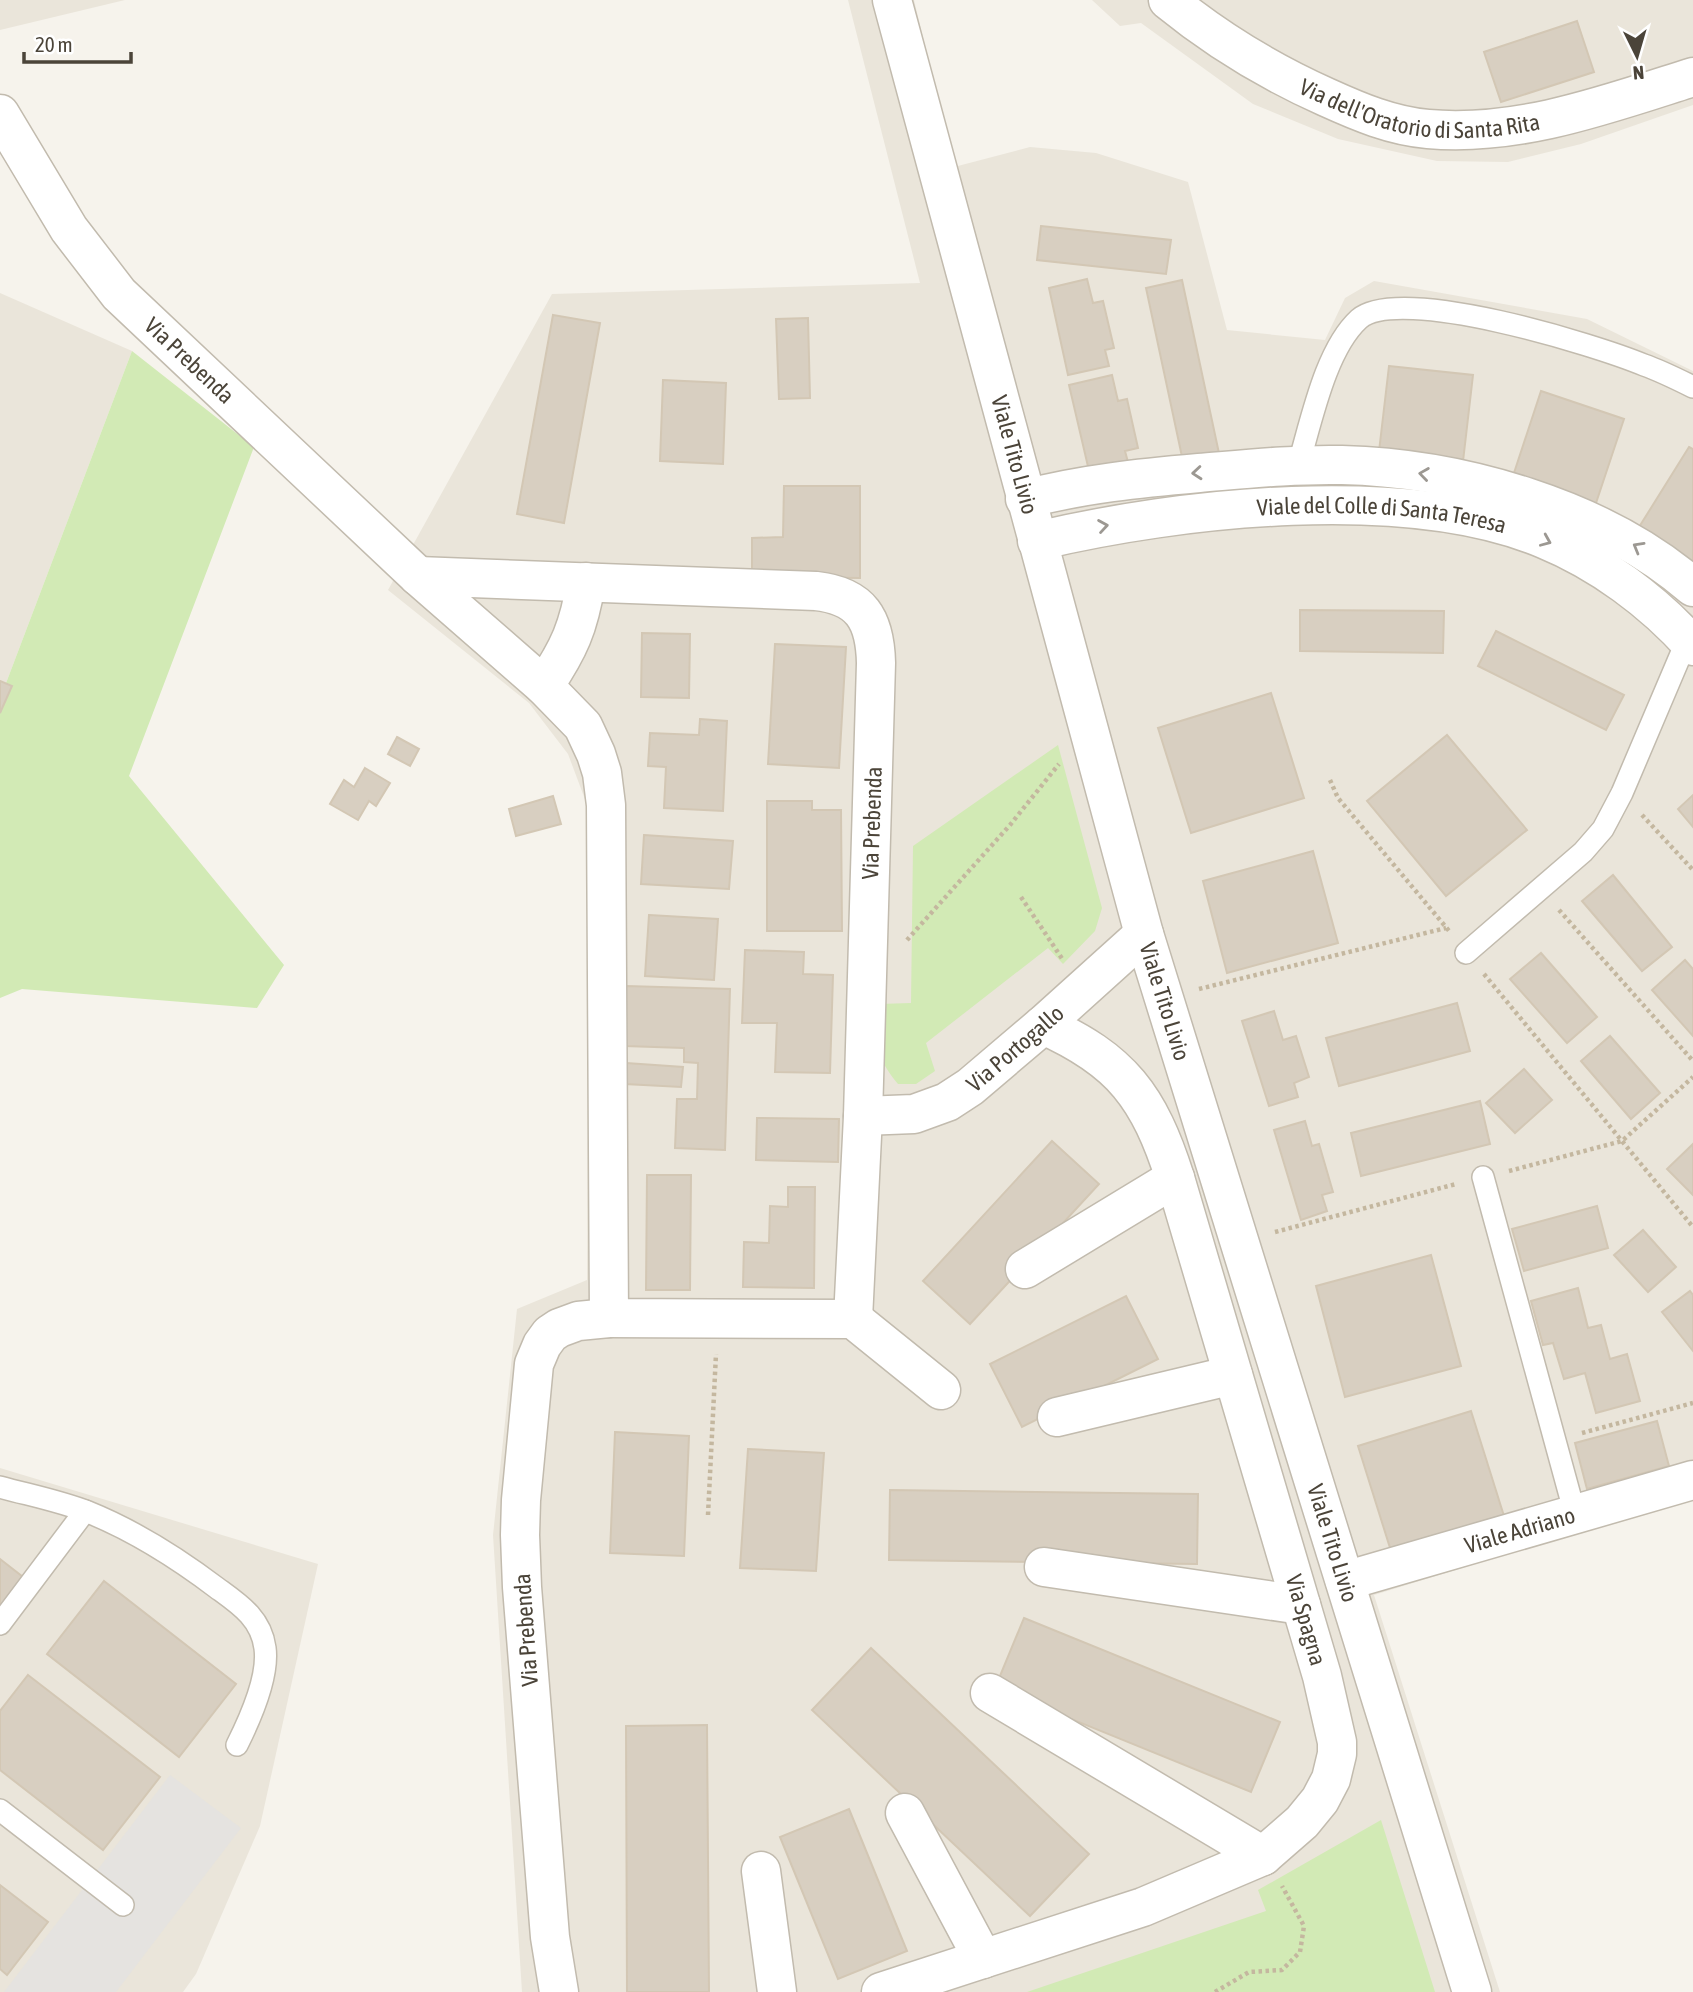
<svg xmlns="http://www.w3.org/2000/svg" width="1693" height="1992" viewBox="0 0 1693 1992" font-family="'Asap Condensed',sans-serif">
  <rect width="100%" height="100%" fill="#f6f3ec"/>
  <g fill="#eae5da">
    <path d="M0,0h125l-125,30z"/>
    <path d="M848,0h66l40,167 76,-20 66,6 92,29 39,148 98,10 20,-42 29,-17 213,38 106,52v1126l-319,98 126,397h-978l-29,-457 24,-226 70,-29 2,-470 -21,-56 -39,-51 -141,-113 164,-296 368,-11z"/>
    <path d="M1092,0h601v105l-112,39 -73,18 -71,-1 -99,-22 -85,-35 -112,-81 -21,3z"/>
    <path d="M0,293l132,58 -132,348z"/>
    <path d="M0,1468l318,96 -58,262 -64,148 -13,18h-183z"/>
  </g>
  <g fill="#d2eab5">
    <path d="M132,351l122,96 -125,329 155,189 -27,43 -235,-19 -22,9v-299z"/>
    <path d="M1058,745l44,163 -7,23 -32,33 -15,-16 -122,95 9,28 -19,13h-18c-25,-30 -21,-43 -19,-80l32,-1 2,-157z"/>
    <path d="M1381,1820l54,172h-408l239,-81 -8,-21z"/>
  </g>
  <path fill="#e5e3e0" d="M170,1775l71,53 -125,164h-112z"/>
  <g fill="#d8cfc1" stroke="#d3c7b4" stroke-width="2">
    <path d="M1577,21l17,51 -93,30 -17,-50z"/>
    <path d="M1041,226l130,14 -5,34 -129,-14z"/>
    <path d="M1087,279l6,24 10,-2 11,47 -9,2 4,16 -41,9 -19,-87z"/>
    <path d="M1182,280l38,178 -36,8 -38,-178z"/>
    <path d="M553,315l47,8 -36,200 -47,-9z"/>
    <path d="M808,318l2,80 -31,1 -3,-80z"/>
    <path d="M1389,366l84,9 -11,95 -84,-10z"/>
    <path d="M1112,375l6,26 9,-2 11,49 -13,3 4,15 -39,9 -21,-90z"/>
    <path d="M663,380l63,3 -3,81 -63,-3z"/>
    <path d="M1541,391l83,28 -29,87 -83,-27z"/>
    <path d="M1689,447l4,2v118l-57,-35z"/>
    <path d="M784,486h76v92l-108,-1v-39l31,-1z"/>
    <path d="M1300,610l144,1 -1,42 -143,-2z"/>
    <path d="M1496,631l128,64 -18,35 -128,-64z"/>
    <path d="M642,633l48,1 -1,64 -48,-1z"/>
    <path d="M775,644l71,3 -7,121 -71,-4z"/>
    <path d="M0,681l12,5 -12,27z"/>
    <path d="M1271,693l33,105 -113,35 -33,-105z"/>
    <path d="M700,719l27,2 -4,90 -59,-3 2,-41 -18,-1 2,-33 49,2z"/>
    <path d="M1447,735l80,95 -81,66 -79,-95z"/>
    <path d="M397,737l22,12 -9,17 -22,-12z"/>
    <path d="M365,768l25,15 -14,23 -7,-5 -11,19 -28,-16 14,-24 10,7z"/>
    <path d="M1693,795v32l-15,-18z"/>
    <path d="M553,796l8,28 -45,12 -7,-27z"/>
    <path d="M767,801h45v9h29l1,121h-75z"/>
    <path d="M644,835l89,6 -4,48 -88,-5z"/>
    <path d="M1313,851l25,92 -111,30 -24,-92z"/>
    <path d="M1613,875l59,72 -30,24 -60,-70z"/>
    <path d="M649,915l69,4 -4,61 -69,-4z"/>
    <path d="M745,950l59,2 -1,22 30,1 -3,98 -55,-1 2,-49h-35z"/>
    <path d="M1541,953l56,64 -30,26 -57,-64z"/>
    <path d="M1685,960l8,9v67l-41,-46z"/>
    <path d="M626,986l104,3 -5,161 -50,-2 2,-49h20l1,-36 -14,-1v-14l-59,-2z"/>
    <path d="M1457,1003l13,48 -131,35 -13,-48z"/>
    <path d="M1274,1011l9,29 13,-4 13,41 -15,6 4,14 -29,9 -27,-85z"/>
    <path d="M1610,1036l50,57 -29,26 -50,-58z"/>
    <path d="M626,1063l57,4 -2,20 -56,-3z"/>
    <path d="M1524,1069l28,31 -37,33 -29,-30z"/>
    <path d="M1480,1101l10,43 -129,32 -10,-43z"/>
    <path d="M757,1118l82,1 -1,43 -82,-2z"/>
    <path d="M1305,1121l7,25 7,-2 14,48 -11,3 5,16 -26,9 -27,-90z"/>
    <path d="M1052,1141l47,43 -129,140 -47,-43z"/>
    <path d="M1693,1144v51l-26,-26z"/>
    <path d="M647,1175h44l-1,115h-44z"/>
    <path d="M788,1187h27l-1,101 -71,-1 1,-45 25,1 1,-37 18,1z"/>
    <path d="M1597,1206l11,42 -84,23 -12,-42z"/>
    <path d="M1643,1230l33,37 -28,25 -34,-37z"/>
    <path d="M1431,1255l30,111 -116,31 -29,-111z"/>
    <path d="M1578,1288l10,40 13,-3 9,34 17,-5 13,47 -44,12 -11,-40 -21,6 -11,-36 -10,2 -12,-44z"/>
    <path d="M1690,1291l3,4v56l-31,-39z"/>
    <path d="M1126,1296l32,63 -136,68 -32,-63z"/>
    <path d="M1471,1411l33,105 -113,35 -33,-105z"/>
    <path d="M1657,1421l12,45 -82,23 -12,-46z"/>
    <path d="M615,1432l74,4 -5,120 -74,-3z"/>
    <path d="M748,1449l76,4 -8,118 -76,-3z"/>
    <path d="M890,1490l308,4 -1,70 -308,-4z"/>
    <path d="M0,1559l23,18 -23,29z"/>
    <path d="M104,1581l132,103 -57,73 -132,-103z"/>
    <path d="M1024,1618l256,104 -29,70 -256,-104z"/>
    <path d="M871,1648l218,206 -59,62 -218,-206z"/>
    <path d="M28,1675l132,102 -57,73 -103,-80v-59z"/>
    <path d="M707,1725l2,267h-82l-1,-266z"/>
    <path d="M849,1809l58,142 -69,28 -58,-142z"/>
    <path d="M0,1885l48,37 -41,53 -7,-6z"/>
  </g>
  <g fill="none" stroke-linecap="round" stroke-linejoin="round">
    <g stroke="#c2bbae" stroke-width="24">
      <g id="lane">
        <path d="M1298,466c13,-43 27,-116 61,-147 40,-35 237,26 285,46 17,6 33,14 49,22"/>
        <path d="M1466,953l117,-101 20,-23 19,-36 65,-153 5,-6"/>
        <path d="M1483,1177l92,337"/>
        <path d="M0,1487c29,8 60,14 88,25 47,19 88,45 129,76 22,16 44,30 48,60 4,29 -15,71 -28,97"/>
        <path d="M0,1624l85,-113"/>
        <path d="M0,1810l123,95"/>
      </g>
    </g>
    <g stroke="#c2bbae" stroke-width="41">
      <g id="street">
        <path id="s1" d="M892,0l252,934 328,1058"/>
        <path id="s2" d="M1168,0c49,40 100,71 158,97 33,15 66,29 102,32 91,8 180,-25 265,-52"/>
        <path id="s3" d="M0,114l69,115 50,65 299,282 126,110 39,40 13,28 6,19 4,32 3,513 244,1 88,71"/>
        <path d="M1025,499c57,-15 116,-21 174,-26 48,-4 95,-9 143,-8 119,3 260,43 351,122"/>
        <path id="s4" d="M1037,541c143,-34 369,-59 507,-2 56,23 109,62 149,107"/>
        <path d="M418,576l398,15c45,5 59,28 60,72l-13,453 -10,203"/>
        <path d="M544,686c25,-37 35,-59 42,-104"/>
        <path id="s5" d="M863,1116l51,-2 33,-12 23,-15 73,-62 101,-91"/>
        <path d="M1025,1269l150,-91"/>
        <path d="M1057,1417l176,-42"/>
        <path d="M1044,1567l257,38"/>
        <path id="s6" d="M1345,1581l348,-101"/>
        <path d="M990,1693l273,163"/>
        <path d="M905,1813l78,146"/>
        <path d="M761,1871l16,121"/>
        <path d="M559,1992l-9,-55 -28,-350 -2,-52 1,-35 13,-136 8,-19 8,-11 9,-6 19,-7 31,-3"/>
        <path d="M881,1992l262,-85 120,-51 39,-34 18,-22 11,-21 6,-25v-12l-15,-66 -147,-498c-26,-81 -53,-118 -132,-153"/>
      </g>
    </g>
    <g stroke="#c4b79f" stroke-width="4.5" stroke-dasharray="3.5 3.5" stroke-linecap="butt">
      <path d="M1330,780l8,18 112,134"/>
      <path d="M1642,815l51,55"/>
      <path d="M1021,897l42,63"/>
      <path d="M1559,910l134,151"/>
      <path d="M907,940l103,-115 49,-61"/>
      <path d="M1484,974l209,253"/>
      <path d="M1199,989l247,-61"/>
      <path d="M1509,1171l113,-30 71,-64"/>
      <path d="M1275,1232l181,-48"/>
      <path d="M1582,1433l111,-30"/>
      <path d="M708,1515l8,-161"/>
      <path d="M1215,1992l34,-20 33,-2 18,-18 4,-26 -22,-40"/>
    </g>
    <use href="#lane" stroke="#fff" stroke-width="21"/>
    <use href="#street" stroke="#fff" stroke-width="38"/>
  </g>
  <defs><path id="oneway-chevron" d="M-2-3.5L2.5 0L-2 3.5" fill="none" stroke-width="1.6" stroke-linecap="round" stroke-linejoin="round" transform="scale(1.75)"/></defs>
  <g stroke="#9c9892">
    <use href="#oneway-chevron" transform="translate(1197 473) rotate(175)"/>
    <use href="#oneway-chevron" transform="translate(1424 474) rotate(-172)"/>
    <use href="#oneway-chevron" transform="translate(1103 526) rotate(-9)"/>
    <use href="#oneway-chevron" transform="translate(1546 541) rotate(23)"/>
    <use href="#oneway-chevron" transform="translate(1638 547) rotate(-150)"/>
  </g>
  <g text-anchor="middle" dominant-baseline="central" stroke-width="5" stroke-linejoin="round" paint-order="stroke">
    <g font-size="23" fill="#4b4439" stroke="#fff">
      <text stroke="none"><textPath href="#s2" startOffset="282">Via dell'Oratorio di Santa Rita</textPath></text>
      <text stroke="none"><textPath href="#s3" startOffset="313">Via Prebenda</textPath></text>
      <text stroke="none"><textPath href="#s1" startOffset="471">Viale Tito Livio</textPath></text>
      <text stroke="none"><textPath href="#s4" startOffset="348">Viale del Colle di Santa Teresa</textPath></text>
      <text transform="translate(872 823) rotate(-88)">Via Prebenda</text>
      <text stroke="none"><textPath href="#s1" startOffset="1038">Viale Tito Livio</textPath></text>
      <text stroke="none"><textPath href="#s5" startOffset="173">Via Portogallo</textPath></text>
      <text stroke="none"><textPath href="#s6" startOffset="182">Viale Adriano</textPath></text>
      <text stroke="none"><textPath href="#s1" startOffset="1605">Viale Tito Livio</textPath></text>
      <text transform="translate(1306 1620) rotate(74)">Via Spagna</text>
      <text transform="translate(526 1630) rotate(-94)">Via Prebenda</text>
    </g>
  </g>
  <g transform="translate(1637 56) rotate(175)" stroke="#ffffff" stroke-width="5" paint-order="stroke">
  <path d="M0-5L12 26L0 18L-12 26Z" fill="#4b4439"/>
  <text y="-10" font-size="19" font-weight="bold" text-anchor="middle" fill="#4b4439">N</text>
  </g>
  <path d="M24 52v10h107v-10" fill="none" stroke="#4b4439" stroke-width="3.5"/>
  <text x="35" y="52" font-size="21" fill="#4b4439" stroke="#ffffff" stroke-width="5" paint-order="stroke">20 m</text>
</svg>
